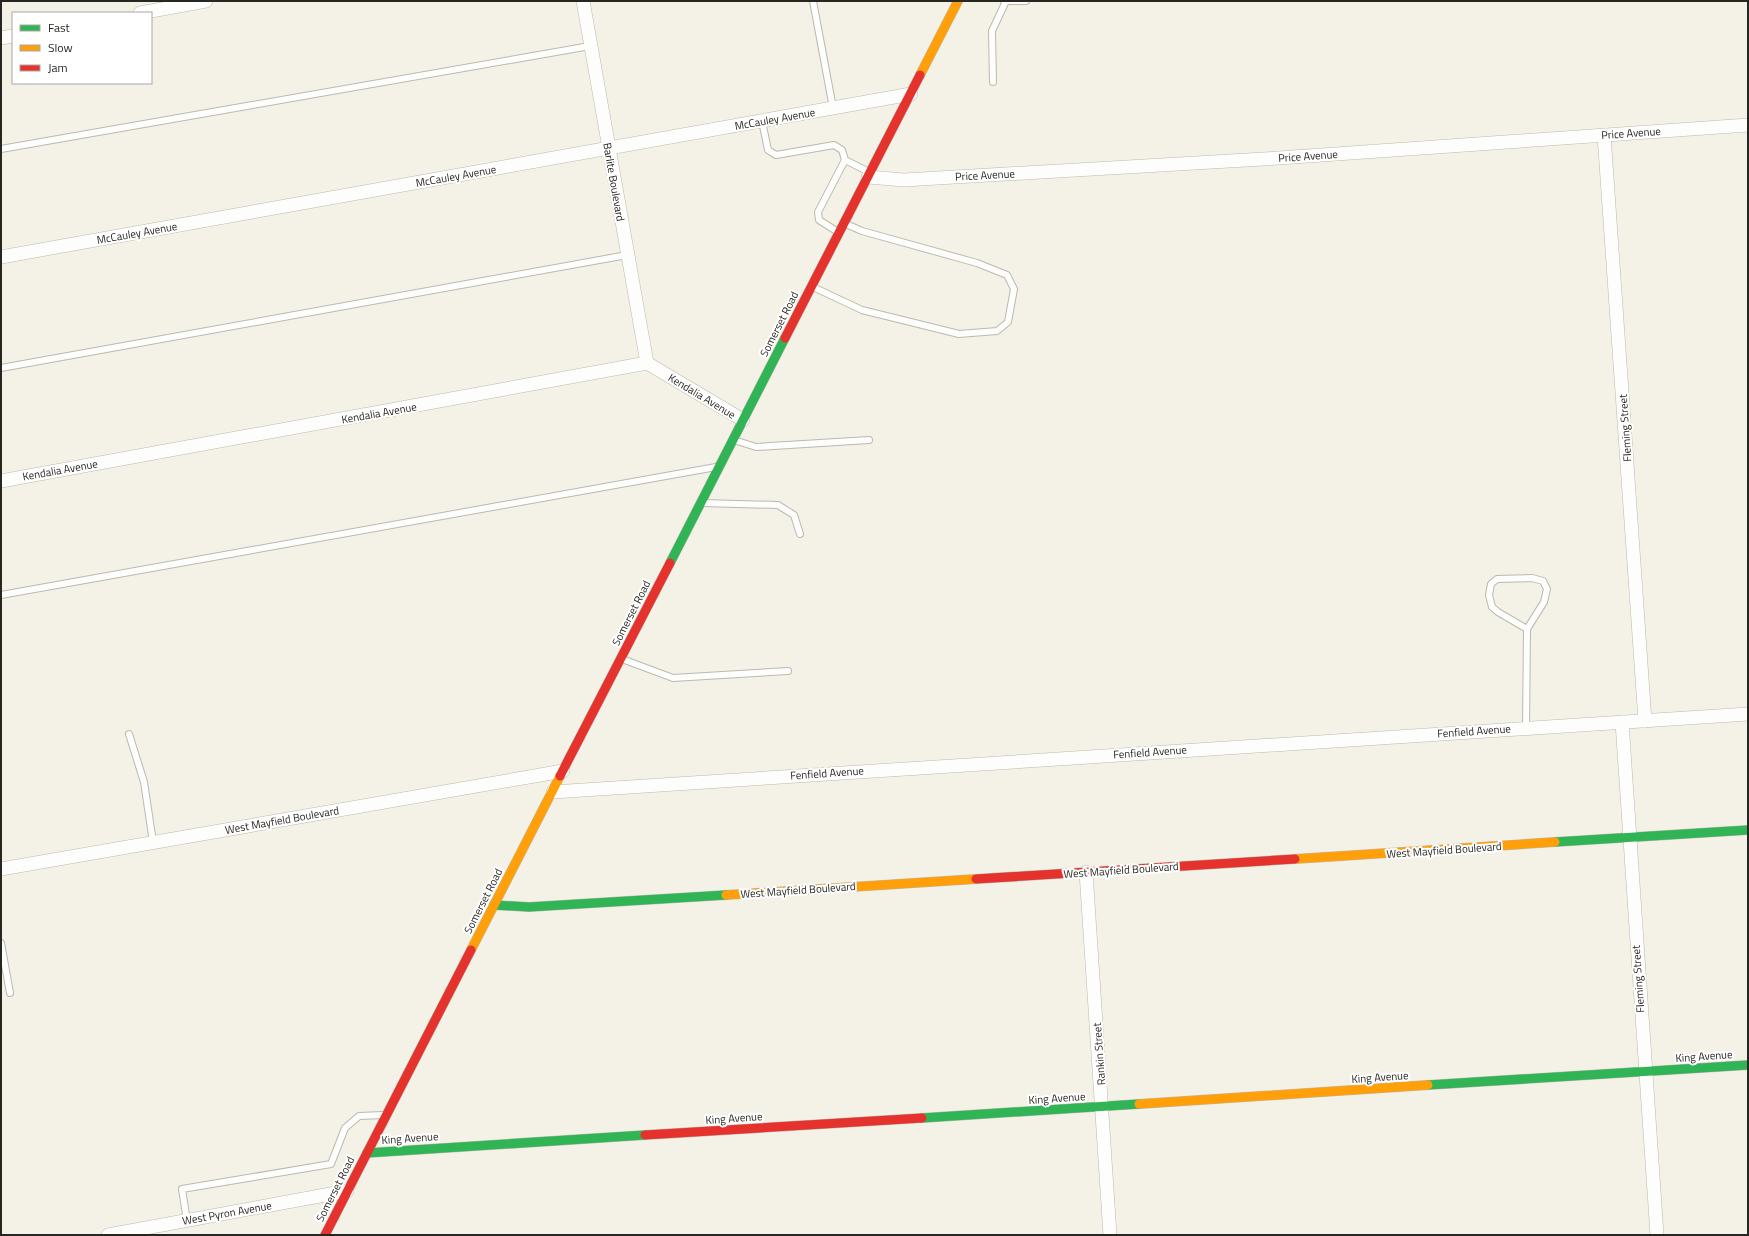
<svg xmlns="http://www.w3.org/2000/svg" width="1749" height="1236" viewBox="0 0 1749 1236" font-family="'Titillium Web',sans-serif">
  <rect width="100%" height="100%" fill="#f4f1e7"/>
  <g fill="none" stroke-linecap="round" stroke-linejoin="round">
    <g stroke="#bbb9b1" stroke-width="8">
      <g id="lane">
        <path d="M813,1l20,107"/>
        <path d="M1004,1h22"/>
        <path d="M993,82l-1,-51 14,-30"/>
        <path d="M762,121l6,29 8,5 58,-10 8,5 3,10 24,12"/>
        <path d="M1,149l589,-103"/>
        <path d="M838,232l-19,-12 -1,-8 27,-52"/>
        <path d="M813,287l49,23 97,24 38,-3 11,-9 6,-33 -7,-14 -30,-12 -115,-32 -16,-7"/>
        <path d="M1,368l626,-113"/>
        <path d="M734,440l22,7 113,-7"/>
        <path d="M702,503l76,2 16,10 6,19"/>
        <path d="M1,595l715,-128"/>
        <path d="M622,659l51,19 115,-7"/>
        <path d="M1526,728l1,-99 -29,-17 -6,-5 -3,-12 2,-11 6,-5 35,-1 11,3 4,8 -3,13 -17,27"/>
        <path d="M129,734l15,48 9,60"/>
        <path d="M1,943l9,50"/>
        <path d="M187,1221l-5,-32 149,-25 14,-36 14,-12 24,-1"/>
      </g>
    </g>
    <g stroke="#bbb9b1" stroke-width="14">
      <g id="street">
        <path d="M583,1l64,362"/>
        <path d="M140,13l66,-12"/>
        <path d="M1,38l12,-2"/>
        <path d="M1604,135l41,586"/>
        <path d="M868,177l36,3 375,-22 469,-33"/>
        <path d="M1,257l910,-163"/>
        <path d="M1,481l646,-118 96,57"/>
        <path d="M1622,722l35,513"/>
        <path d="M553,792l1195,-78"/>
        <path d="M1,869l562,-98"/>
        <path d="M1086,872l24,363"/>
        <path d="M108,1235l239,-44"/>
      </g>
    </g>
    <g stroke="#bbb9b1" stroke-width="10">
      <g id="fast">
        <path d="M670,563l115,-225"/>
        <path d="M1555,842l193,-12"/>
        <path d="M494,905l35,2 197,-12"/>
        <path d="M1428,1085l320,-20"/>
        <path d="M922,1118l217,-14"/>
        <path d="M367,1153l278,-18"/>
      </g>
    </g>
    <g stroke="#bbb9b1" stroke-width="10">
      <g id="slow">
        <path d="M920,75l38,-74"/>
        <path d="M1295,859l260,-17"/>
        <path d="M726,895l250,-16"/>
        <path d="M471,950l89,-174"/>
        <path d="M1139,1104l289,-19"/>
      </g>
    </g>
    <g stroke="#bbb9b1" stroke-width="10">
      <g id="jam">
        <path d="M785,338l135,-263"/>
        <path d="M560,776l110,-213"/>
        <path d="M976,879l319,-20"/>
        <path d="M645,1135l277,-17"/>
        <path d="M325,1235l146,-285"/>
      </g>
    </g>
    <use href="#lane" stroke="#fdfdfb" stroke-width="6"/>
    <use href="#street" stroke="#fdfdfb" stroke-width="13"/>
    <use href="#fast" stroke="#30b455" stroke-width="9"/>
    <use href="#slow" stroke="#ff9f0a" stroke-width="9"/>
    <use href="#jam" stroke="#e5322d" stroke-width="9"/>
  </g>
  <g text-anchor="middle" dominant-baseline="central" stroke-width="4" stroke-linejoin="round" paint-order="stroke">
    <g font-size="11" fill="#282620" stroke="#fff">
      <text transform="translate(775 119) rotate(-10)">McCauley Avenue</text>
      <text transform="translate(1631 133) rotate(-4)">Price Avenue</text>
      <text transform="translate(1308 156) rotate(-4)">Price Avenue</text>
      <text transform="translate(985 175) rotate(-3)">Price Avenue</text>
      <text transform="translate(456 176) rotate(-10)">McCauley Avenue</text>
      <text transform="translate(614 182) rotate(80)">Barlite Boulevard</text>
      <text transform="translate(137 233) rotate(-10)">McCauley Avenue</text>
      <text transform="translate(779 324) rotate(-63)">Somerset Road</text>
      <text transform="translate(702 396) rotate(31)">Kendalia Avenue</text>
      <text transform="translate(379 413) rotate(-10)">Kendalia Avenue</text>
      <text transform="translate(1625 428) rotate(-94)">Fleming Street</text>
      <text transform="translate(60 470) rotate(-10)">Kendalia Avenue</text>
      <text transform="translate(631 613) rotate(-63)">Somerset Road</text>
      <text transform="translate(1474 731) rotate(-4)">Fenfield Avenue</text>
      <text transform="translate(1150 752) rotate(-4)">Fenfield Avenue</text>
      <text transform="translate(827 773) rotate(-4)">Fenfield Avenue</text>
      <text transform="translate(282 820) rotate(-10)">West Mayfield Boulevard</text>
      <text transform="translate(1444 850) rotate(-4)">West Mayfield Boulevard</text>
      <text transform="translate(1121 870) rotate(-4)">West Mayfield Boulevard</text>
      <text transform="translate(798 890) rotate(-4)">West Mayfield Boulevard</text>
      <text transform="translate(483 901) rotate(-63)">Somerset Road</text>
      <text transform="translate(1638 979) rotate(-94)">Fleming Street</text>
      <text transform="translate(1099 1054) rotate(-94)">Rankin Street</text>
      <text transform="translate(1704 1056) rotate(-4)">King Avenue</text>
      <text transform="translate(1380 1077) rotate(-4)">King Avenue</text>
      <text transform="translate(1057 1098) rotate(-4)">King Avenue</text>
      <text transform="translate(734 1118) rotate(-4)">King Avenue</text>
      <text transform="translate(410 1138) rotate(-4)">King Avenue</text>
      <text transform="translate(335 1189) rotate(-63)">Somerset Road</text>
      <text transform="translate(227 1213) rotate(-10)">West Pyron Avenue</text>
    </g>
  </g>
  <rect width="1749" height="1236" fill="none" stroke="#282620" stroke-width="4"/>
  <rect x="12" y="12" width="140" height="72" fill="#ffffff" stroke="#a9a8a6"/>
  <rect x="20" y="25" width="20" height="6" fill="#30b455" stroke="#a9a8a6"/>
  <text x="48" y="32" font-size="12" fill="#282620">Fast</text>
  <rect x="20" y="45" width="20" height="6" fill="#ff9f0a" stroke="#a9a8a6"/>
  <text x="48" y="52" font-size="12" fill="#282620">Slow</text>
  <rect x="20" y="65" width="20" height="6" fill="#e5322d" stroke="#a9a8a6"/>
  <text x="48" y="72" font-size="12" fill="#282620">Jam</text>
</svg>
